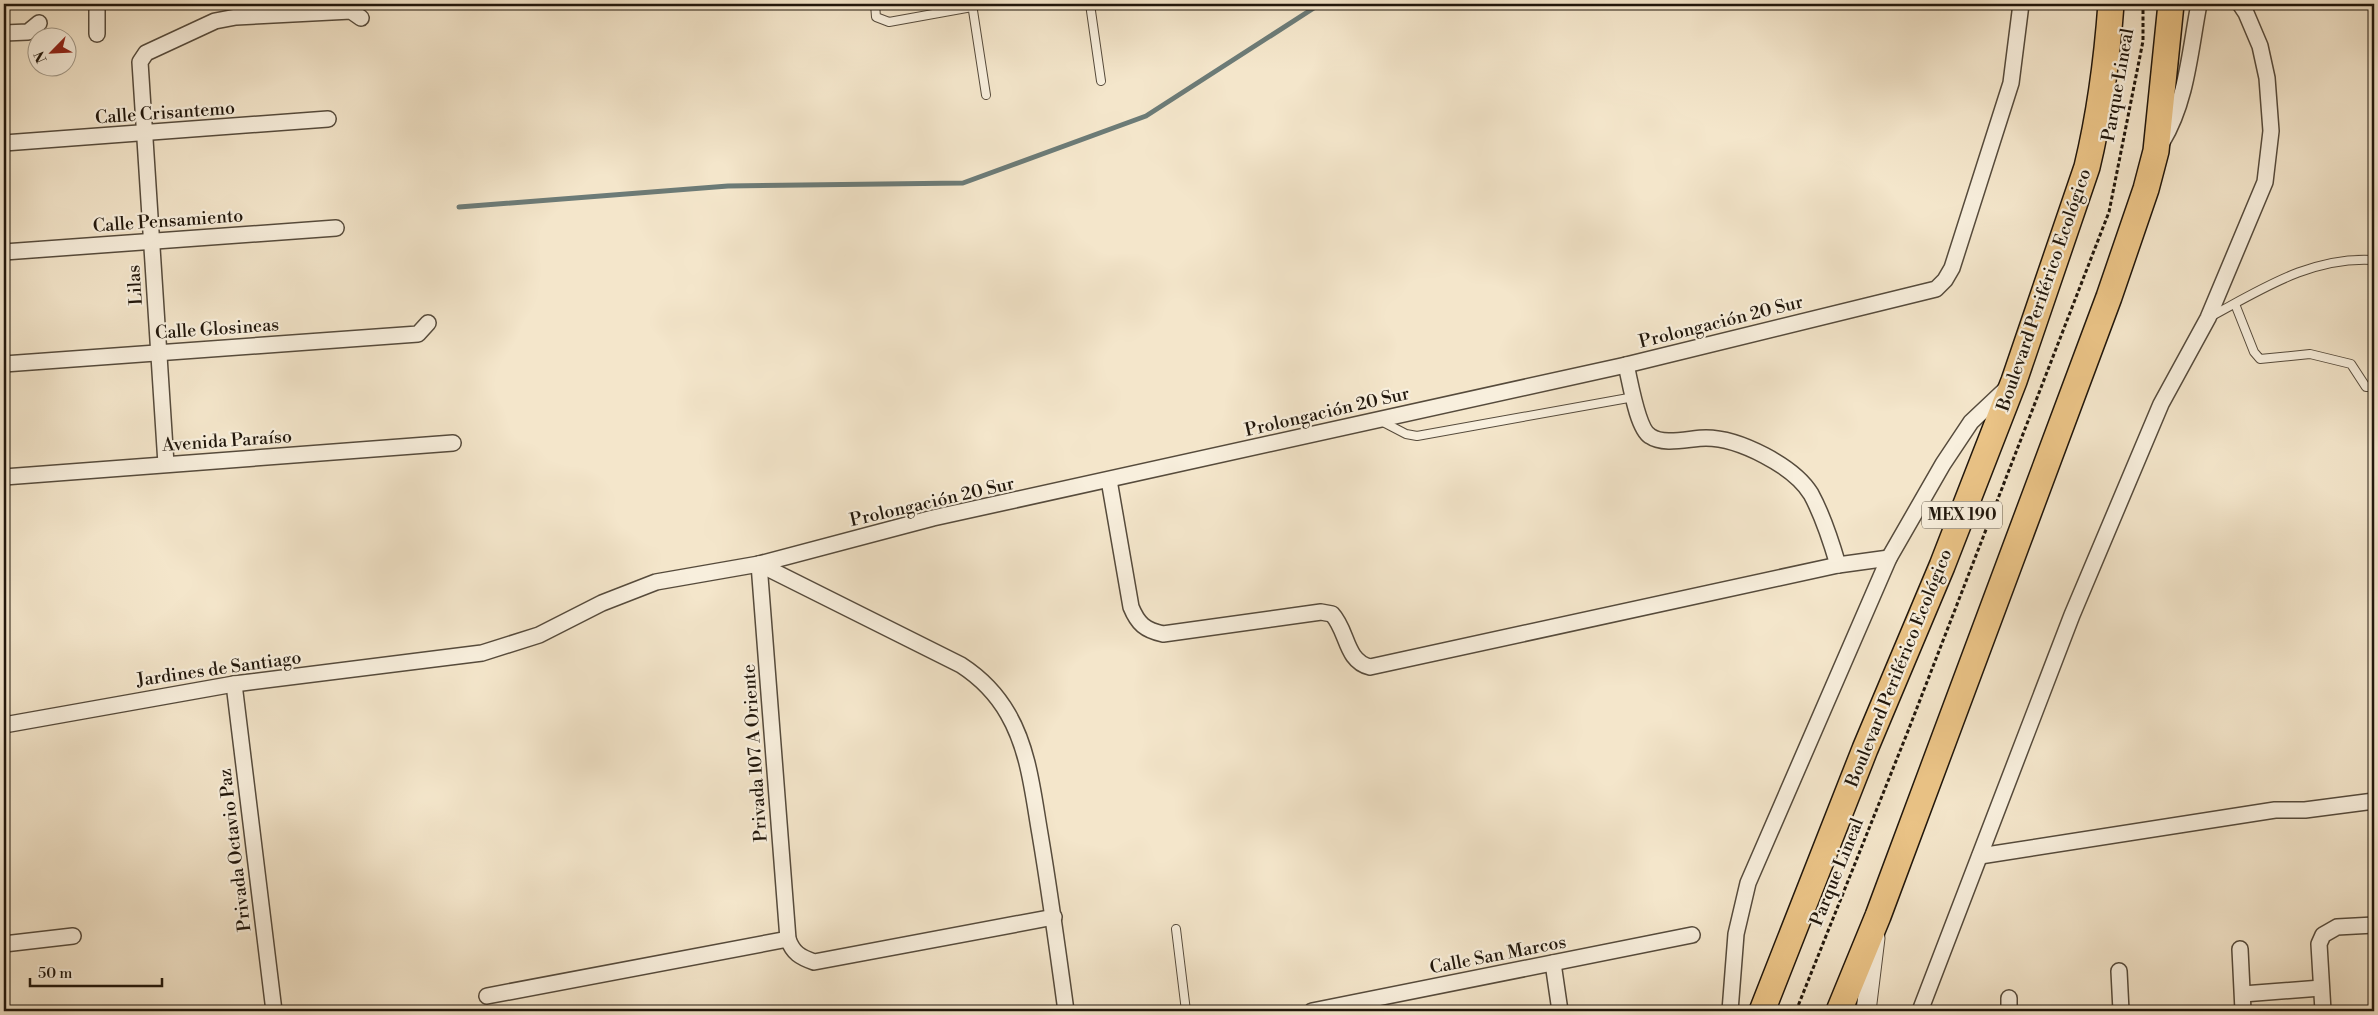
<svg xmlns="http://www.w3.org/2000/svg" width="2378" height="1015" viewBox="0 0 2378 1015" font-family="'Libre Bodoni',serif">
  <rect width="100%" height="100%" fill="#f4e6cb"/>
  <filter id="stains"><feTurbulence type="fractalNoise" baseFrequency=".004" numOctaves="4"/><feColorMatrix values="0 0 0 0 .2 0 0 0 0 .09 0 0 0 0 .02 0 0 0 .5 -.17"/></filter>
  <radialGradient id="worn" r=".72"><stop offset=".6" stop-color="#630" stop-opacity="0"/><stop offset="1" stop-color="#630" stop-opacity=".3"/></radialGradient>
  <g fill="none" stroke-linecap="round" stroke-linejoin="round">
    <path stroke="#6c7b77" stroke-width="5" d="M459,207l269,-21 235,-3 183,-67 174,-112"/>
    <g stroke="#564b3c" stroke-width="10">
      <g id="service">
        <path d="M875,4l1,13 13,5 83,-15"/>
        <path d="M972,4l14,91"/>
        <path d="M1090,4l11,77"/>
        <path d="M2235,304l19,48 6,7 50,-5 41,10 15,23h8"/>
        <path d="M2210,317c52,-28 102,-61 164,-57"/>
        <path d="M1381,421l25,13 11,2 217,-39"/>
        <path d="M1176,929l10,82"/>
      </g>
    </g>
    <g stroke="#564b3c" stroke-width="18">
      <g id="minor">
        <path d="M4,33l24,-1 11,-9"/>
        <path d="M97,34v-30"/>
        <path d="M2162,142c25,-41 28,-92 37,-138"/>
        <path d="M4,143l324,-24"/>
        <path d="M4,252l332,-24"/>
        <path d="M4,364l414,-30 10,-11"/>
        <path d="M1626,365c4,15 11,63 24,71 14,10 40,2 56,2 33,0 88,28 105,56 12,22 20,47 27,71"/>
        <path d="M166,464l-26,-402 6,-9 69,-32 21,-4 115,-6 10,7"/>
        <path d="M4,477l449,-34"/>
        <path d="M1109,480l22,127c7,17 14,23 32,27l158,-22 11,2c16,17 13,47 38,53l468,-102 51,-7"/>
        <path d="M759,564l29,375c5,14 12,18 26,23l240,-45"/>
        <path d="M759,564l202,101c20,13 35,28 47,49 21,36 25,80 32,120 10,59 18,118 26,177"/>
        <path d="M234,684l40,327"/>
        <path d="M4,725l230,-41 248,-31 57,-18 63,-32 54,-21 103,-18 174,-46 693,-153 310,-76 9,-9 7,-12 59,-185 10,-79"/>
        <path d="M1980,856l295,-46h30l69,-9"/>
        <path d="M4,944l69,-8"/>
        <path d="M2240,949l3,62"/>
        <path d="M1553,963l7,48"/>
        <path d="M2119,971l2,40"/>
        <path d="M2243,994l78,-6"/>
        <path d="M487,996l301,-57"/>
        <path d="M1312,1011l380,-76"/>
        <path d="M1730,1011l6,-77 12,-51 141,-325 54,-94 28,-42 35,-33"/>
        <path d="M1920,1011l152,-396 89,-211 47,-86 57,-136 6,-51 -4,-53 -7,-32 -14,-33 -6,-9"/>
        <path d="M2009,1011v-13"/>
        <path d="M2323,1011l-4,-67 4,-9 14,-8 37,-2"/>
      </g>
    </g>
    <g stroke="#564b3c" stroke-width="21">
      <path id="tertiary" d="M1866,1011l9,-73"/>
    </g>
    <g stroke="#21170c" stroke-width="28">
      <g id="trunk">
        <path d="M1762,1011l103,-262 77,-183 72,-185 73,-214c13,-54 20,-108 24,-163"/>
        <path d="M1839,1011l39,-95 231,-619 37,-108 10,-38 15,-147"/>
      </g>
    </g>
    <path stroke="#21170c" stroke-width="3" stroke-dasharray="4 2.5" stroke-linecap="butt" d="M1796,1011l112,-280 201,-519 34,-171v-37"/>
    <use href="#service" stroke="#f8efdd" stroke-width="8"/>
    <use href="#minor" stroke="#f8efdd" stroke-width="15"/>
    <use href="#tertiary" stroke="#f8efdd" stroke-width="19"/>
    <use href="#trunk" stroke="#eac386" stroke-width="25"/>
  </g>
  <g text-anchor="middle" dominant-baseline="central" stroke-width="4.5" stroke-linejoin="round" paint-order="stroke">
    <rect fill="#f8efdd" stroke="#62584b" stroke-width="1" x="1922" y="501.5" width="80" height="27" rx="4"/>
    <g font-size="16" font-weight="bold" fill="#21170c">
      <text x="1962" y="515">MEX 190</text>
    </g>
    <g font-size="18" fill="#21170c" stroke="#f8efdd">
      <text transform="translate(2118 85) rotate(-80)">Parque Lineal</text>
      <text transform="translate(165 113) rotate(-4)">Calle Crisantemo</text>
      <text transform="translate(168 221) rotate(-4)">Calle Pensamiento</text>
      <text transform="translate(135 285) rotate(-94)">Lilas</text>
      <text transform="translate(2044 290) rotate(-71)">Boulevard Periférico Ecológico</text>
      <text transform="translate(1721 322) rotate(-14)">Prolongación 20 Sur</text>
      <text transform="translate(217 329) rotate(-4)">Calle Glosineas</text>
      <text transform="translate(1327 412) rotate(-13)">Prolongación 20 Sur</text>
      <text transform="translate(227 441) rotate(-4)">Avenida Paraíso</text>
      <text transform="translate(932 502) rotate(-13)">Prolongación 20 Sur</text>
      <text transform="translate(1899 668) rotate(-68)">Boulevard Periférico Ecológico</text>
      <text transform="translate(219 669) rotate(-8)">Jardines de Santiago</text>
      <text transform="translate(755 753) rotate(-94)">Privada 107 A Oriente</text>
      <text transform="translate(235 850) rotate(-97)">Privada Octavio Paz</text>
      <text transform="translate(1837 872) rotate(-68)">Parque Lineal</text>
      <text transform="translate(1498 955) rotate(-11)">Calle San Marcos</text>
    </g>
  </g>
  <rect width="2378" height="1015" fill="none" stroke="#f4e6cb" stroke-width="20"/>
  <rect x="5" y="5" width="2368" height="1005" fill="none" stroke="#21170c" stroke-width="2.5"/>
  <rect x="10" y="10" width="2358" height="995" fill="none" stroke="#21170c"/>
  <g transform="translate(52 52) rotate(246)"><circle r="24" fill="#f8efdd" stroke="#a29989"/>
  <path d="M0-4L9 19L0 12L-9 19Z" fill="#8f2418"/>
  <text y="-8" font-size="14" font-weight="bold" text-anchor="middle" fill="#21170c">N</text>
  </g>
  <path d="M30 978v8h132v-8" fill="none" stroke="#21170c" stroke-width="2.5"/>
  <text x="38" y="978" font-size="15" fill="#21170c" stroke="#f8efdd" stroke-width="4" paint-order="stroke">50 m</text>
  <rect width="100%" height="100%" filter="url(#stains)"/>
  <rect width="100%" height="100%" fill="url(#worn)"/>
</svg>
